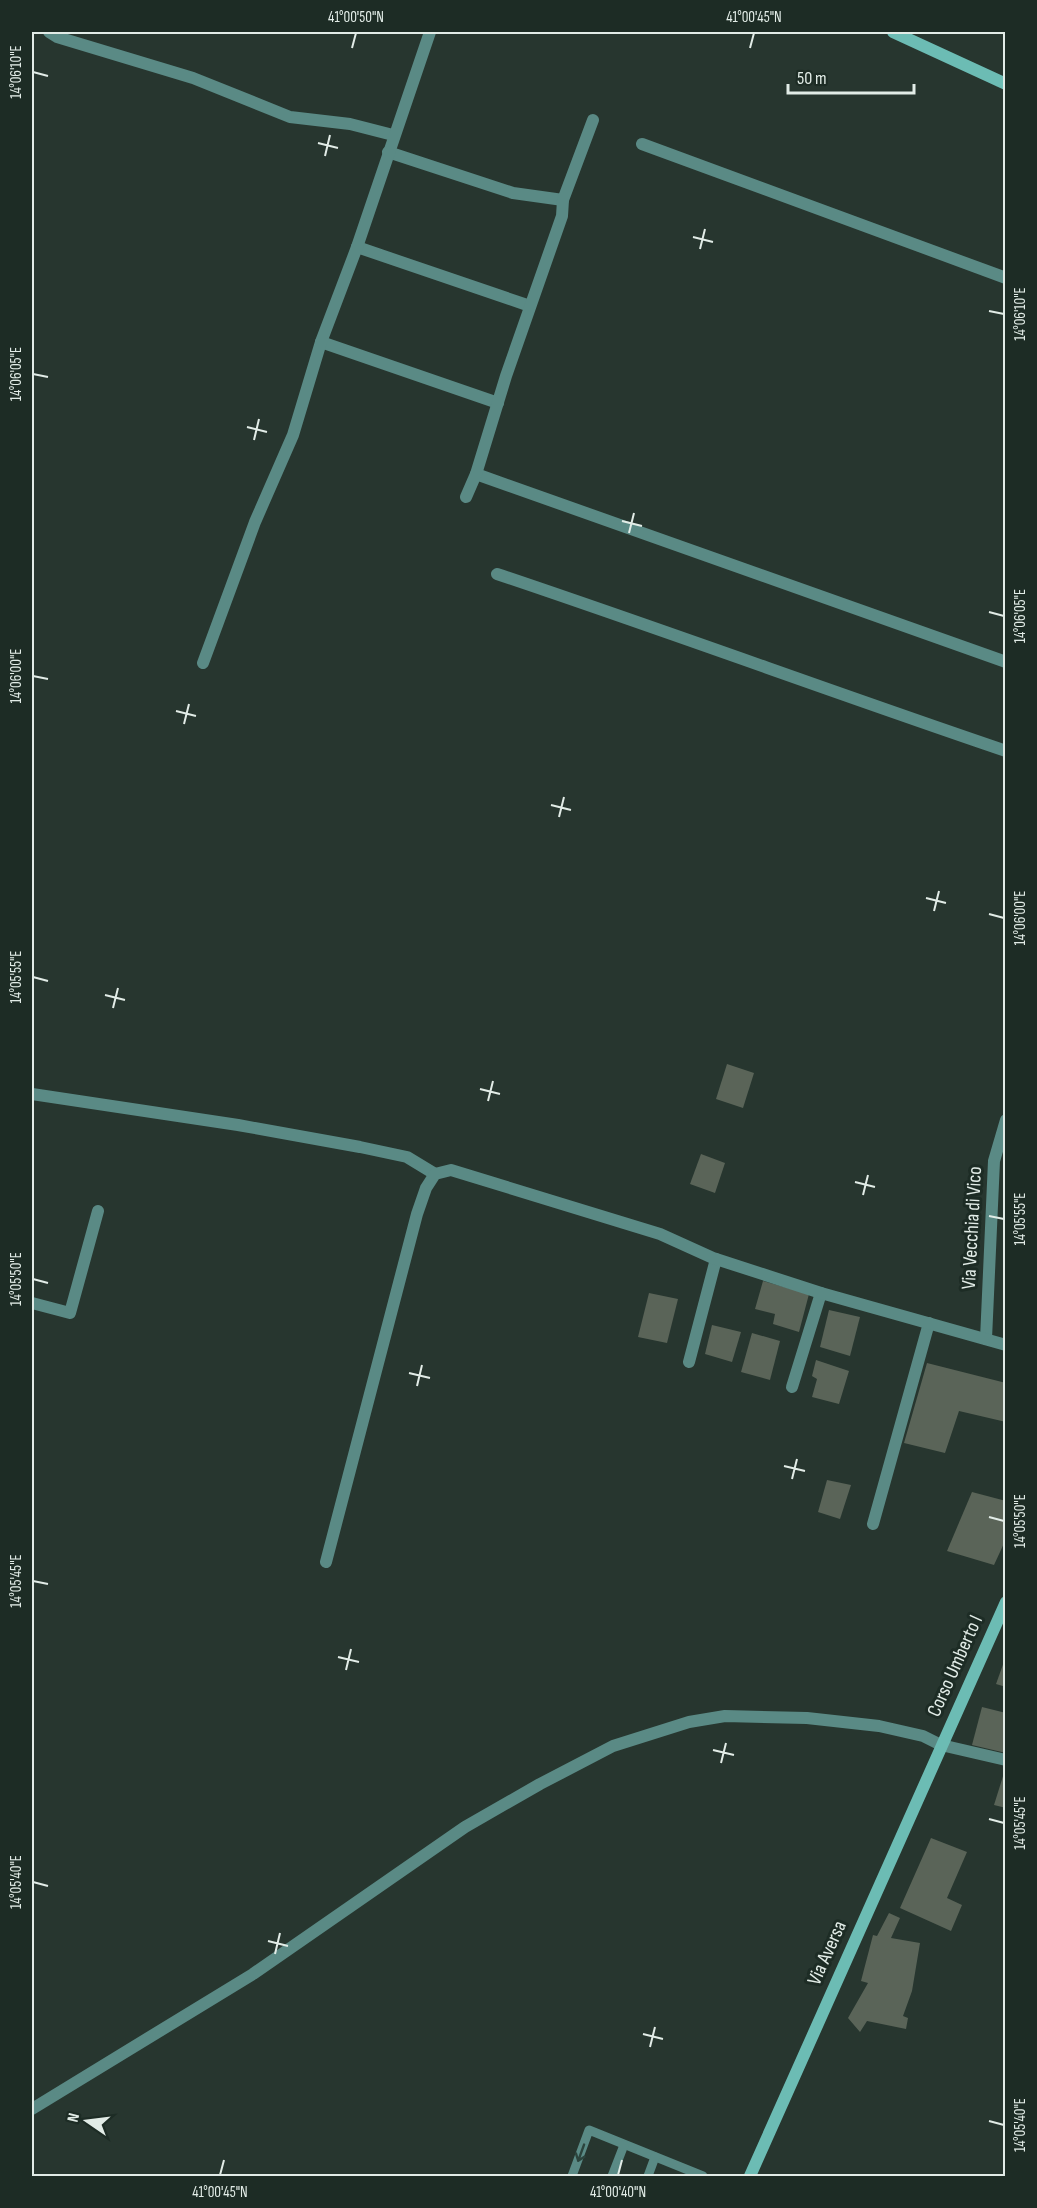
<svg xmlns="http://www.w3.org/2000/svg" width="1037" height="2208" viewBox="0 0 1037 2208" font-family="'Sofia Sans Condensed',sans-serif">
  <rect width="100%" height="100%" fill="#27362f"/>
  <g fill="#5a6458">
    <path d="M727,1064l27,9 -11,35 -27,-9z"/>
    <path d="M701,1154l24,9 -10,30 -25,-9z"/>
    <path d="M763,1281l46,13 -10,38 -26,-8 2,-10 -20,-5z"/>
    <path d="M649,1293l29,6 -11,44 -29,-6z"/>
    <path d="M829,1310l31,7 -10,39 -30,-9z"/>
    <path d="M712,1325l29,7 -9,30 -27,-8z"/>
    <path d="M752,1333l28,8 -10,39 -29,-8z"/>
    <path d="M816,1360l33,11 -10,33 -27,-7 5,-18 -5,-3z"/>
    <path d="M927,1363l79,20v39l-47,-11 -14,42 -41,-10z"/>
    <path d="M827,1480l24,5 -11,34 -22,-7z"/>
    <path d="M972,1492l34,9v38l-12,26 -47,-14z"/>
    <path d="M1005,1659h1v28l-10,-3z"/>
    <path d="M982,1707l24,6v40l-34,-8z"/>
    <path d="M1004,1773l2,1v34l-12,-3z"/>
    <path d="M931,1838l36,14 -20,46 15,7 -11,26 -51,-23z"/>
    <path d="M889,1913l11,5 -9,20 29,5 -8,48 -9,25 5,2 -2,11 -39,-8 -7,11 -12,-14 20,-35 -7,-2 12,-46 4,1z"/>
  </g>
  <g fill="none" stroke-linecap="round" stroke-linejoin="round">
    <g stroke="#5a8a85" stroke-width="9">
      <path d="M572,2176l17,-46 114,46"/>
      <path d="M612,2176l12,-31"/>
      <path d="M648,2176l7,-19"/>
    </g>
    <g stroke="#5a8a85" stroke-width="12">
      <path d="M49,32l8,5 136,41 97,39 60,7 43,11"/>
      <path d="M642,144l364,134"/>
      <path d="M388,152l125,41 50,7"/>
      <path d="M357,247l173,59"/>
      <path d="M321,342l177,61"/>
      <path d="M476,474l530,188"/>
      <path d="M466,497l10,-23 30,-98 56,-160 1,-16 30,-80"/>
      <path d="M497,574c170,57 338,119 509,177"/>
      <path d="M203,663l52,-141 38,-87 28,-93 36,-95 73,-215"/>
      <path d="M32,1094l206,31 122,22 47,10 28,17"/>
      <path d="M32,1303l38,10 28,-102"/>
      <path d="M986,1339l8,-178 12,-41"/>
      <path d="M689,1362l27,-103"/>
      <path d="M792,1387l29,-94"/>
      <path d="M873,1524l56,-201"/>
      <path d="M326,1562l91,-348 9,-26 9,-14 16,-4 209,64 53,24 108,35 185,52"/>
      <path d="M32,2109l221,-135 212,-147 75,-43 73,-38 76,-24 36,-6 82,2 72,8 44,10 18,9 65,15"/>
    </g>
    <g stroke="#6cbcb4" stroke-width="12">
      <path d="M893,32l113,52"/>
      <path d="M750,2176l256,-574"/>
    </g>
  </g>
  <defs><path id="oneway-shaft" d="M-6 0H5M1.5-3L5.5 0L1.5 3" fill="none" stroke-width="1.6" stroke-linecap="round" stroke-linejoin="round" transform="scale(1.5)"/></defs>
  <use stroke="#2c443d" href="#oneway-shaft" transform="translate(581 2153) rotate(110)"/>
  <path fill="none" stroke="#e2ece7" stroke-width="2" d="M352,48l4,-15M750,48l4,-15M33,72l15,4M318,143l20,5M325,156l5,-21M693,237l20,5M700,249l5,-20M989,311l15,3M33,374l15,3M247,427l20,5M254,440l5,-21M622,521l20,5M629,533l5,-20M989,612l15,4M33,676l15,3M176,711l20,5M184,724l5,-20M551,805l20,5M559,817l5,-20M926,898l20,5M934,911l5,-20M989,914l15,4M33,977l15,4M105,995l20,5M113,1008l5,-20M480,1089l20,5M488,1101l5,-20M855,1182l20,5M863,1195l5,-20M989,1216l15,3M33,1279l15,4M409,1373l21,5M417,1386l5,-21M784,1466l21,5M792,1479l5,-20M989,1517l15,4M33,1581l15,3M338,1657l21,5M346,1670l5,-21M713,1750l21,5M721,1763l5,-20M989,1819l15,4M33,1882l15,4M268,1941l20,5M275,1954l5,-21M643,2034l20,5M650,2047l5,-20M989,2121l15,4M220,2175l4,-15M618,2175l4,-15"/>
  <g text-anchor="middle" dominant-baseline="central" stroke-width="6" stroke-linejoin="round" paint-order="stroke">
    <g font-size="20" fill="#e2ece7" stroke="#1d2c25">
      <text transform="translate(972 1228) rotate(-87)">Via Vecchia di Vico</text>
      <text transform="translate(955 1666) rotate(-66)">Corso Umberto I</text>
      <text transform="translate(827 1953) rotate(-66)">Via Aversa</text>
    </g>
  </g>
  <rect width="1037" height="2208" fill="none" stroke="#1d2c25" stroke-width="66"/>
  <g transform="translate(87 2121) rotate(284)" stroke="#1d2c25" stroke-width="4.5" paint-order="stroke">
  <path d="M0-4.5L10 22L0 15L-10 22Z" fill="#e2ece7"/>
  <text y="-9" font-size="16" font-weight="bold" text-anchor="middle" fill="#e2ece7">N</text>
  </g>
  <path d="M788 84v9h126v-9" fill="none" stroke="#e2ece7" stroke-width="3"/>
  <text x="797" y="84" font-size="18" fill="#e2ece7" stroke="#1d2c25" stroke-width="4.5" paint-order="stroke">50 m</text>
  <rect x="33" y="33" width="971" height="2142" fill="none" stroke="#e2ece7" stroke-width="2"/>
  <g font-size="15" text-anchor="middle" fill="#e2ece7">
    <text x="356" y="22">41°00'50"N</text>
    <text x="754" y="22">41°00'45"N</text>
    <text transform="translate(16 72) rotate(-90)" y="5">14°06'10"E</text>
    <text transform="translate(1020 314) rotate(-90)" y="5">14°06'10"E</text>
    <text transform="translate(16 374) rotate(-90)" y="5">14°06'05"E</text>
    <text transform="translate(1020 616) rotate(-90)" y="5">14°06'05"E</text>
    <text transform="translate(16 676) rotate(-90)" y="5">14°06'00"E</text>
    <text transform="translate(1020 918) rotate(-90)" y="5">14°06'00"E</text>
    <text transform="translate(16 977) rotate(-90)" y="5">14°05'55"E</text>
    <text transform="translate(1020 1219) rotate(-90)" y="5">14°05'55"E</text>
    <text transform="translate(16 1279) rotate(-90)" y="5">14°05'50"E</text>
    <text transform="translate(1020 1521) rotate(-90)" y="5">14°05'50"E</text>
    <text transform="translate(16 1581) rotate(-90)" y="5">14°05'45"E</text>
    <text transform="translate(1020 1823) rotate(-90)" y="5">14°05'45"E</text>
    <text transform="translate(16 1882) rotate(-90)" y="5">14°05'40"E</text>
    <text transform="translate(1020 2125) rotate(-90)" y="5">14°05'40"E</text>
    <text x="220" y="2197">41°00'45"N</text>
    <text x="618" y="2197">41°00'40"N</text>
  </g>
</svg>
